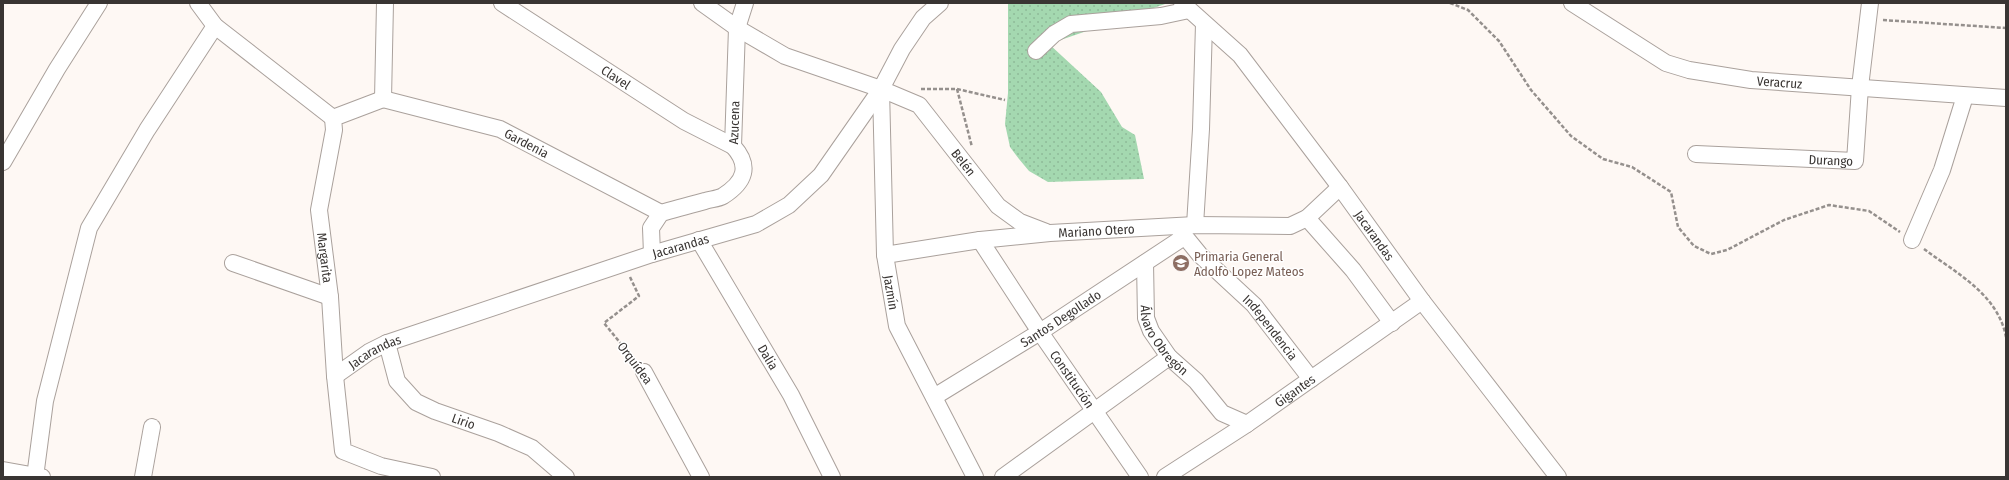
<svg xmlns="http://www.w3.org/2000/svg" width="2009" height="480" viewBox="0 0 2009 480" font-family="'Fira Sans Condensed',sans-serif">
  <defs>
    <pattern id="grass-dots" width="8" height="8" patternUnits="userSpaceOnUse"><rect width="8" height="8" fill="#a4d8b0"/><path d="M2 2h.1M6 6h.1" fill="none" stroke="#8eba98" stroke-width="1.8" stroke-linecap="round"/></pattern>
  </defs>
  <rect width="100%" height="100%" fill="#fef8f4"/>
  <path fill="url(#grass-dots)" d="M1008,3h160l-119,41 52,48 21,35 13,8 9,44 -96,3 -19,-11 -10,-12 -9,-12 -5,-23 3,-31z"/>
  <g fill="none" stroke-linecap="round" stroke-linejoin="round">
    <g stroke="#aaa19c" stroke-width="18">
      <g id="minor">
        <path d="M198,3l17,23 118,92"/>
        <path id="s1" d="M502,3l182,118 49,25"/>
        <path id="s2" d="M702,3l35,25 48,28 96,33 38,16 79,101 22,16 26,10"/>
        <path id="s3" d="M1182,3l58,52 100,132 82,114 136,176"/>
        <path id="s4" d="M1572,3l94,60 23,7 62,10 255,18"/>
        <path d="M1036,51l18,-17 17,-10 90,-8 28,-6"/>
        <path id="s5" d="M881,89l4,166 12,71 78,151"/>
        <path id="s6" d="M383,99l-50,19 1,12 -15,80 11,87 5,79 8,75 38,15 51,11"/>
        <path id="s7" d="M383,99l117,30 161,84"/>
        <path d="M383,99l2,-96"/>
        <path id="s8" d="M1696,154l159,7 5,-74 10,-84"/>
        <path d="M3,162l54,-93 42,-66"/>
        <path d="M1307,218l46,52 39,53"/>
        <path d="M1195,225l6,-96 3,-105"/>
        <path id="s9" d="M1178,228l22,27 54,50 57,74"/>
        <path id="s10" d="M699,240l92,155 41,82"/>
        <path id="s11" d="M980,240l60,92 100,145"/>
        <path d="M1912,240l30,-70 23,-74"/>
        <path id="s12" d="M652,254l-1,-26 10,-15c14,-4 29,-8 44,-12 6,-2 13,-2 18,-5 22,-14 28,-30 10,-50l4,-118 8,-25"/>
        <path id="s13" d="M885,255l95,-15 70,-7 145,-8 95,1 17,-8 33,-31"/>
        <path d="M233,263l97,34"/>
        <path id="s14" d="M1145,263l1,55 5,13 18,26 27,24 26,32 25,11"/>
        <path id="s15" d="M387,343l10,38 19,21 19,9 63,22 34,15 34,29"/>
        <path d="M644,372l57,105"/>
        <path id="s16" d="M335,376l34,-24 18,-9 265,-89 104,-30 33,-19 32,-30 60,-86 21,-40 21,-31 17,-15"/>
        <path id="s17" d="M934,397l106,-65 144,-95"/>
        <path d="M3,470l39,7"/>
        <path d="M35,477l10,-76 44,-173 58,-98 68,-104"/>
        <path d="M143,477l9,-50"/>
        <path d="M1003,477l166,-120"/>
        <path id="s18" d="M1165,477l82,-53 175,-123"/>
      </g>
    </g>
    <g stroke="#95908d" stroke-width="2.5" stroke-dasharray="4 2" stroke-linecap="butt">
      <path d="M1450,3l18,7 31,31 32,49 40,46 32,23 29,8 39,25 7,35 16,19 17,8 16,-4 57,-30 45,-15 40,6 31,21"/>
      <path d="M1883,20l123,8"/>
      <path d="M921,89h36l48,11"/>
      <path d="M957,89l15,58"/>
      <path d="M1924,249c32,24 74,45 82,88"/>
      <path d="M630,277l9,19 -35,27 31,38"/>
    </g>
    <use href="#minor" stroke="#fff" stroke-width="16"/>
  </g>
  <defs>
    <g id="school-disc" transform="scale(0.9)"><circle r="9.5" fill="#8d6e63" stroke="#fff"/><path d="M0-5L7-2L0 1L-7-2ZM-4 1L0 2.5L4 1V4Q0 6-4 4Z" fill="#fff"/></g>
  </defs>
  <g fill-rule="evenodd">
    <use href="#school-disc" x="1181" y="263"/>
  </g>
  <g text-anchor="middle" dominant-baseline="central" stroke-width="3" stroke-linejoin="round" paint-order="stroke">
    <g font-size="13" fill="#393533" stroke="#fff">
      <text stroke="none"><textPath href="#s1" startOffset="136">Clavel</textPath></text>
      <text stroke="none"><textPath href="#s4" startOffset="227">Veracruz</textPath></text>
      <text stroke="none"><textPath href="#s12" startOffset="193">Azucena</textPath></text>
      <text stroke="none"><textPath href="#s7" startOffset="151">Gardenia</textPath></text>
      <text stroke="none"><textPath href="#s8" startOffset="135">Durango</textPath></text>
      <text stroke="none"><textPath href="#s2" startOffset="314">Belén</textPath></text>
      <text stroke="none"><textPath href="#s13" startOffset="213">Mariano Otero</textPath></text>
      <text stroke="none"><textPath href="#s3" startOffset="303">Jacarandas</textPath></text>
      <text stroke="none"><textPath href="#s16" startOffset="371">Jacarandas</textPath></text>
      <text stroke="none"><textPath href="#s6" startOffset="195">Margarita</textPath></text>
      <text stroke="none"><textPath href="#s5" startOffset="204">Jazmín</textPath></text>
      <text stroke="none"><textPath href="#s17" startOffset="149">Santos Degollado</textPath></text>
      <text stroke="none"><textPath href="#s9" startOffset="136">Independencia</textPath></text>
      <text stroke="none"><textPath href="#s14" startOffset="83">Álvaro Obregón</textPath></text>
      <text stroke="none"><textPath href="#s16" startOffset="47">Jacarandas</textPath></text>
      <text stroke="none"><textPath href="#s10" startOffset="136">Dalia</textPath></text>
      <text transform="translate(635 363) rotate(53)">Orquídea</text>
      <text stroke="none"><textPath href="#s11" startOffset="167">Constitución</textPath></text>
      <text stroke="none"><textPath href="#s18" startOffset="156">Gigantes</textPath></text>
      <text stroke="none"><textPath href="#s15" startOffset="119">Lirio</textPath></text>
    </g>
    <g font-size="13" fill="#785e54" stroke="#fff" text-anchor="start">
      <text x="1194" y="256">Primaria General<tspan x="1194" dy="15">Adolfo Lopez Mateos</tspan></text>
    </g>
  </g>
  <rect width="2009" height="480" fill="none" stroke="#393533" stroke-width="8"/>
</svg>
